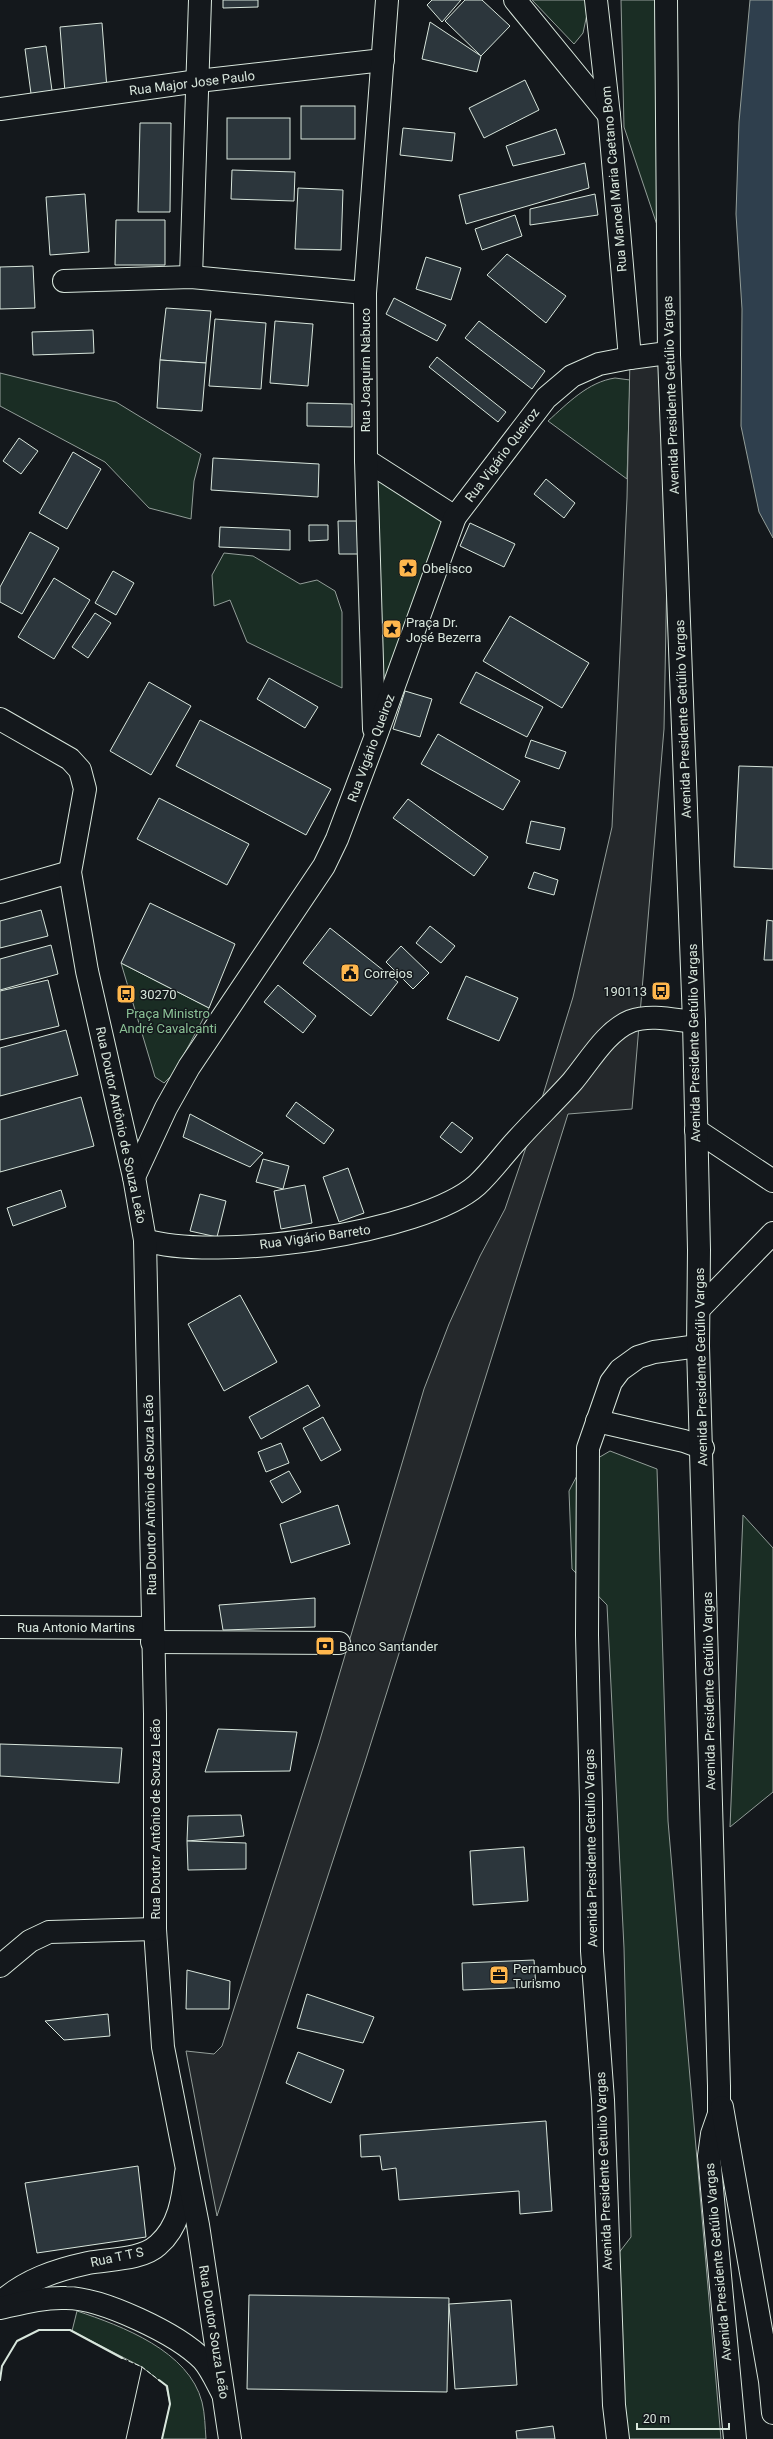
<svg xmlns="http://www.w3.org/2000/svg" width="773" height="2439" viewBox="0 0 773 2439" font-family="Roboto,sans-serif">
  <rect width="100%" height="100%" fill="#14181c"/>
  <g fill="#1a2d24" stroke="#939e99">
    <path d="M532,0h58l-7,33 -9,11z"/>
    <path d="M621,0h40l-4,225 -33,-98z"/>
    <path d="M0,373l116,29 85,52 -7,27 -3,38 -42,-11 -44,-46 -105,-56z"/>
    <path d="M615,378l15,2 -3,99 -79,-58c20,-18 40,-39 67,-43z"/>
    <path d="M366,460l89,57 -81,224z"/>
    <path d="M224,553l29,3 47,28 17,-4 18,11 7,21v76l-95,-46 -17,-42 -16,6 -2,-31z"/>
    <path d="M121,963l88,45 -35,65 -10,10 -9,-6z"/>
    <path d="M610,1451l47,18 11,352 53,618h-108l-5,-172 23,-30 -7,-289 -17,-343 -35,-36 -3,-78 12,-23z"/>
    <path d="M743,1515l30,33v244l-43,35z"/>
    <path d="M77,2311c45,15 112,40 125,91 3,12 3,25 4,37h-44l8,-35 -4,-18 -24,-19 -70,-36z"/>
  </g>
  <path fill="#24282b" stroke="#939e99" d="M660,354l8,162 -4,213 -32,380 -64,5 -203,648 -148,454 -31,-165 28,3 8,-8 97,-303 105,-354 25,-65 31,-68 25,-47 30,-88 38,-124 39,-170 15,-329 3,-140z"/>
  <path fill="#2f3f4d" stroke="#939e99" d="M750,0h23v538l-14,-26 -18,-86 1,-117 -6,-95 3,-92z"/>
  <g fill="#2c363c" stroke="#d8e6dc">
    <path d="M223,0h35v7l-35,1z"/>
    <path d="M432,0h29l-19,22 -15,-17z"/>
    <path d="M465,0h17l28,26 -29,30 -36,-35z"/>
    <path d="M430,22l51,34 -4,16 -55,-13z"/>
    <path d="M102,23l5,66 -42,4 -5,-66z"/>
    <path d="M46,46l7,52 -21,3 -7,-52z"/>
    <path d="M525,80l14,30 -55,28 -15,-30z"/>
    <rect x="301" y="106" width="54" height="33"/>
    <rect x="227" y="118" width="63" height="41"/>
    <path d="M140,123h31l-1,89h-32z"/>
    <path d="M403,128l52,5 -3,28 -52,-6z"/>
    <path d="M556,129l9,25 -52,12 -7,-20z"/>
    <path d="M585,163l4,25 -123,36 -7,-29z"/>
    <path d="M232,170l63,2 -1,29 -63,-2z"/>
    <path d="M298,188l45,2 -2,60 -46,-1z"/>
    <path d="M85,194l4,58 -39,3 -4,-58z"/>
    <path d="M595,194l3,21 -68,10v-16z"/>
    <path d="M515,215l7,21 -40,14 -7,-21z"/>
    <path d="M116,220h49v45h-50z"/>
    <path d="M507,254l59,42 -20,27 -59,-48z"/>
    <path d="M426,257l35,11 -10,32 -35,-11z"/>
    <path d="M33,266l2,42 -35,1v-42z"/>
    <path d="M394,298l52,27 -9,16 -51,-27z"/>
    <path d="M166,308l45,3 -5,52 -46,-3z"/>
    <path d="M215,319l51,4 -5,66 -52,-3z"/>
    <path d="M275,321l38,3 -5,62 -38,-3z"/>
    <path d="M479,321l66,50 -13,18 -67,-51z"/>
    <path d="M93,330l1,23 -61,2 -1,-23z"/>
    <path d="M437,357l69,55 -8,10 -69,-55z"/>
    <path d="M160,360l46,3 -4,48 -45,-3z"/>
    <path d="M307,403l45,1v23l-45,-1z"/>
    <path d="M19,438l19,13 -17,23 -18,-13z"/>
    <path d="M73,452l28,17 -34,60 -28,-16z"/>
    <path d="M213,458l106,6 -1,33 -107,-7z"/>
    <path d="M546,479l29,24 -11,15 -30,-24z"/>
    <path d="M338,521h19l1,33h-19z"/>
    <path d="M470,523l45,21 -11,23 -44,-21z"/>
    <path d="M309,525h19v15l-19,1z"/>
    <path d="M220,527l70,3v20l-71,-3z"/>
    <path d="M30,532l29,16 -37,66 -22,-12v-15z"/>
    <path d="M113,571l21,12 -18,32 -21,-12z"/>
    <path d="M54,578l36,22 -36,59 -36,-22z"/>
    <path d="M95,613l16,10 -23,35 -16,-11z"/>
    <path d="M510,616l79,47 -27,45 -79,-47z"/>
    <path d="M476,672l67,35 -16,30 -67,-34z"/>
    <path d="M269,678l49,29 -13,21 -48,-29z"/>
    <path d="M149,682l42,24 -40,69 -41,-24z"/>
    <path d="M405,691l27,8 -12,38 -27,-8z"/>
    <path d="M200,720l131,69 -25,46 -130,-69z"/>
    <path d="M438,734l82,47 -17,29 -82,-46z"/>
    <path d="M531,740l35,12 -7,17 -34,-12z"/>
    <path d="M739,766l34,1v102l-39,-2z"/>
    <path d="M159,798l90,46 -22,41 -90,-46z"/>
    <path d="M408,799l80,58 -14,19 -81,-58z"/>
    <path d="M531,821l34,7 -5,22 -34,-7z"/>
    <path d="M534,872l24,8 -4,15 -26,-7z"/>
    <path d="M150,903l85,41 -26,64 -88,-45z"/>
    <path d="M41,910l7,26 -48,12v-27z"/>
    <path d="M767,920l6,1v39h-9z"/>
    <path d="M430,926l25,20 -14,17 -25,-20z"/>
    <path d="M330,928l68,54 -27,34 -68,-53z"/>
    <path d="M51,945l7,29 -58,16v-31z"/>
    <path d="M401,946l28,27 -16,16 -27,-27z"/>
    <path d="M466,976l52,22 -19,43 -52,-22z"/>
    <path d="M48,980l11,46 -59,14v-49z"/>
    <path d="M278,985l38,31 -13,17 -39,-31z"/>
    <path d="M66,1030l12,45 -78,21v-48z"/>
    <path d="M81,1097l13,49 -94,26v-52z"/>
    <path d="M296,1102l38,28 -10,14 -38,-28z"/>
    <path d="M190,1114l73,39 -13,14 -67,-30z"/>
    <path d="M452,1122l21,16 -12,15 -21,-16z"/>
    <path d="M263,1159l26,7 -6,23 -27,-7z"/>
    <path d="M348,1168l16,45 -25,9 -16,-45z"/>
    <path d="M305,1185l7,38 -31,6 -7,-38z"/>
    <path d="M61,1190l5,17 -53,19 -6,-18z"/>
    <path d="M200,1194l26,7 -9,36 -27,-6z"/>
    <path d="M240,1295l37,67 -53,29 -36,-67z"/>
    <path d="M308,1385l12,21 -59,33 -12,-22z"/>
    <path d="M323,1417l18,33 -20,11 -18,-33z"/>
    <path d="M281,1443l8,20 -23,9 -8,-20z"/>
    <path d="M289,1471l12,21 -19,11 -12,-22z"/>
    <path d="M338,1505l12,39 -59,19 -11,-39z"/>
    <path d="M315,1598v29l-92,3 -4,-25z"/>
    <path d="M218,1729l79,3 -7,39 -85,1z"/>
    <path d="M0,1744l122,4 -3,35 -119,-7z"/>
    <path d="M241,1815l3,21 -57,5 1,-25z"/>
    <path d="M187,1841l59,2v26l-58,1z"/>
    <path d="M524,1847l4,54 -55,4 -3,-54z"/>
    <path d="M534,1960l2,27 -73,3 -1,-27z"/>
    <path d="M187,1970l43,11 -1,28h-43z"/>
    <path d="M307,1994l67,23 -11,26 -66,-15z"/>
    <path d="M108,2014l2,22 -46,4 -19,-19z"/>
    <path d="M298,2052l46,18 -13,33 -45,-20z"/>
    <path d="M546,2121l6,90 -32,3 -1,-23 -120,9 -3,-32 -14,2 -2,-14 -19,1 -1,-22z"/>
    <path d="M138,2166l8,71 -109,16 -12,-70z"/>
    <path d="M249,2295l200,3 -2,94 -200,-3z"/>
    <path d="M511,2300l6,85 -62,4 -6,-85z"/>
    <path d="M553,2426l2,13h-38l-1,-8z"/>
  </g>
  <g fill="none" stroke-linecap="round" stroke-linejoin="round">
    <g stroke="#d8e6dc" stroke-width="24">
      <g id="minor">
        <path d="M515,0l94,115"/>
        <path d="M0,109l198,-28 185,-21"/>
        <path d="M191,277l9,-277"/>
        <path d="M64,281l127,-4 174,16"/>
        <path d="M366,460l89,57"/>
        <path d="M374,729l-8,-269 -1,-167 22,-293"/>
        <path d="M0,892l70,-20"/>
        <path d="M696,1130l77,51"/>
        <path d="M134,1177l32,-69 23,-41 135,-201 13,-27 37,-98 81,-224 91,-119 26,-22 27,-12 31,-6"/>
        <path d="M145,1240c69,22 277,-6 332,-55 14,-13 27,-31 40,-45 18,-20 37,-38 55,-58 17,-20 34,-51 59,-61 19,-7 44,-1 63,1"/>
        <path d="M699,1309l74,-76"/>
        <path d="M597,1421l87,20 19,7"/>
        <path d="M0,1627l152,1"/>
        <path d="M152,1642l187,1"/>
        <path d="M0,2303c25,-23 56,-33 88,-40 21,-4 54,-3 70,-18 21,-18 25,-46 28,-72"/>
        <path d="M0,2308c22,-5 44,-11 66,-10 36,0 112,36 137,62 8,9 14,23 20,34"/>
        <path d="M618,2439l-4,-34 -11,-305 -11,-149 -1,-149 -4,-167 1,-187 23,-66 9,-12 18,-13 16,-5 44,-6"/>
      </g>
    </g>
    <g stroke="#d8e6dc" stroke-width="24">
      <g id="tertiary">
        <path d="M596,0l13,115 21,243 30,-4 9,1"/>
        <path d="M0,719l70,40 10,11 5,19 -15,83 17,99 47,206 11,63 10,474v215l8,118 35,178 32,214"/>
        <path d="M0,1966l30,-25 19,-9 106,-3"/>
      </g>
    </g>
    <g stroke="#d8e6dc" stroke-width="24">
      <g id="primary">
        <path d="M666,0l3,355 25,667 5,228 -1,96 21,740v28l-7,20 -3,22 26,283"/>
        <path d="M722,2107l48,274 3,32"/>
      </g>
    </g>
    <use href="#minor" stroke="#14181c" stroke-width="22"/>
    <use href="#tertiary" stroke="#14181c" stroke-width="22"/>
    <use href="#primary" stroke="#14181c" stroke-width="22"/>
    <path stroke="#d8e6dc" stroke-width="1" d="M126,2439l16,-72"/>
    <path stroke="#d8e6dc" stroke-width="1" stroke-dasharray="5 2" stroke-linecap="butt" d="M122,2358l20,9 17,13"/>
    <g stroke="#d8e6dc" stroke-width="2">
      <path d="M0,2380l2,-14 15,-25 22,-11h31l52,28"/>
      <path d="M159,2380l8,6 3,18 -8,35"/>
    </g>
  </g>
  <defs>
    <g id="sight-square" transform="scale(1)"><rect x="-9" y="-9" width="18" height="18" rx="4" fill="#ffb74d" stroke="#14181c"/><path d="M0-6L1.8-2.2L6-1.7L2.9 1.2L3.7 5.4L0 3.3L-3.7 5.4L-2.9 1.2L-6-1.7L-1.8-2.2Z" fill="#111"/></g>
    <g id="civic-square" transform="scale(1)"><rect x="-9" y="-9" width="18" height="18" rx="4" fill="#ffb74d" stroke="#14181c"/><path d="M-.6-6.5H3V-4.5H.6V-3L4-1V1h2V6H-6V1h2V-1L-.6-3ZM-1.2 2.5V6h2.4V2.5Z" fill="#111"/></g>
    <g id="bus-square" transform="scale(1)"><rect x="-9" y="-9" width="18" height="18" rx="4" fill="#ffb74d" stroke="#14181c"/><path d="M-5-6H5V4H4V6H2V4H-2V6H-4V4H-5ZM-3.5-4V0h7V-4ZM-3.5 1.2v1.5H-2V1.2ZM2 1.2v1.5H3.5V1.2Z" fill="#111"/></g>
    <g id="bank-square" transform="scale(1)"><rect x="-9" y="-9" width="18" height="18" rx="4" fill="#ffb74d" stroke="#14181c"/><path d="M-6-4H6V4H-6ZM0-2.3a2.3 2.3 0 1 0 0 4.6a2.3 2.3 0 1 0 0-4.6Z" fill="#111"/></g>
    <g id="office-square" transform="scale(1)"><rect x="-9" y="-9" width="18" height="18" rx="4" fill="#ffb74d" stroke="#14181c"/><path d="M-6-3h4V-5.5h4V-3h4V5H-6ZM-1-4.5V-3h2v-1.5ZM-6 0V1H6V0Z" fill="#111"/></g>
  </defs>
  <g fill-rule="evenodd">
    <use href="#sight-square" x="408" y="568"/>
    <use href="#sight-square" x="392" y="629"/>
    <use href="#civic-square" x="350" y="973"/>
    <use href="#bus-square" x="661" y="991"/>
    <use href="#bus-square" x="126" y="994"/>
    <use href="#bank-square" x="325" y="1646"/>
    <use href="#office-square" x="499" y="1975"/>
  </g>
  <g text-anchor="middle" dominant-baseline="central" stroke-width="3" stroke-linejoin="round" paint-order="stroke">
    <g font-size="13" fill="#d8e6dc" stroke="#14181c">
      <text transform="translate(192 83) rotate(-7)">Rua Major Jose Paulo</text>
      <text transform="translate(614 179) rotate(-95)">Rua Manoel Maria Caetano Bom</text>
      <text transform="translate(365 370) rotate(-90)">Rua Joaquim Nabuco</text>
      <text transform="translate(671 395) rotate(-92)">Avenida Presidente Getúlio Vargas</text>
      <text transform="translate(502 455) rotate(-53)">Rua Vigário Queiroz</text>
      <text transform="translate(683 719) rotate(-92)">Avenida Presidente Getúlio Vargas</text>
      <text transform="translate(371 748) rotate(-70)">Rua Vigário Queiroz</text>
      <text transform="translate(694 1043) rotate(-91)">Avenida Presidente Getúlio Vargas</text>
      <text transform="translate(121 1125) rotate(78)">Rua Doutor Antônio de Souza Leão</text>
      <text transform="translate(315 1237) rotate(-8)">Rua Vigário Barreto</text>
      <text transform="translate(701 1367) rotate(-91)">Avenida Presidente Getúlio Vargas</text>
      <text transform="translate(150 1495) rotate(-91)">Rua Doutor Antônio de Souza Leão</text>
      <text x="76" y="1627">Rua Antonio Martins</text>
      <text transform="translate(709 1691) rotate(-91)">Avenida Presidente Getúlio Vargas</text>
      <text transform="translate(155 1819) rotate(-90)">Rua Doutor Antônio de Souza Leão</text>
      <text transform="translate(591 1848) rotate(-91)">Avenida Presidente Getulio Vargas</text>
      <text transform="translate(604 2171) rotate(-92)">Avenida Presidente Getulio Vargas</text>
      <text transform="translate(117 2257) rotate(-12)">Rua T T S</text>
      <text transform="translate(718 2262) rotate(-95)">Avenida Presidente Getúlio Vargas</text>
      <text transform="translate(214 2332) rotate(81)">Rua Doutor Souza Leão</text>
    </g>
    <g font-size="13" fill="#d8e6dc" stroke="#14181c" text-anchor="start">
      <text x="422" y="568">Obelisco</text>
      <text x="406" y="622">Praça Dr.<tspan x="406" dy="15">José Bezerra</tspan></text>
      <text x="364" y="973">Correios</text>
      <text x="647" y="991" text-anchor="end">190113</text>
      <text x="140" y="994">30270</text>
      <text x="339" y="1646">Banco Santander</text>
      <text x="513" y="1968">Pernambuco<tspan x="513" dy="15">Turismo</tspan></text>
    </g>
    <g font-size="13" fill="#8ac095" stroke="#14181c">
      <text x="168" y="1013">Praça Ministro<tspan x="168" dy="15">André Cavalcanti</tspan></text>
    </g>
  </g>
  <path d="M637 2423v6h92v-6" fill="none" stroke="#d8e6dc" stroke-width="2"/>
  <text x="643" y="2423" font-size="12" fill="#d8e6dc" stroke="#14181c" stroke-width="3" paint-order="stroke">20 m</text>
</svg>
